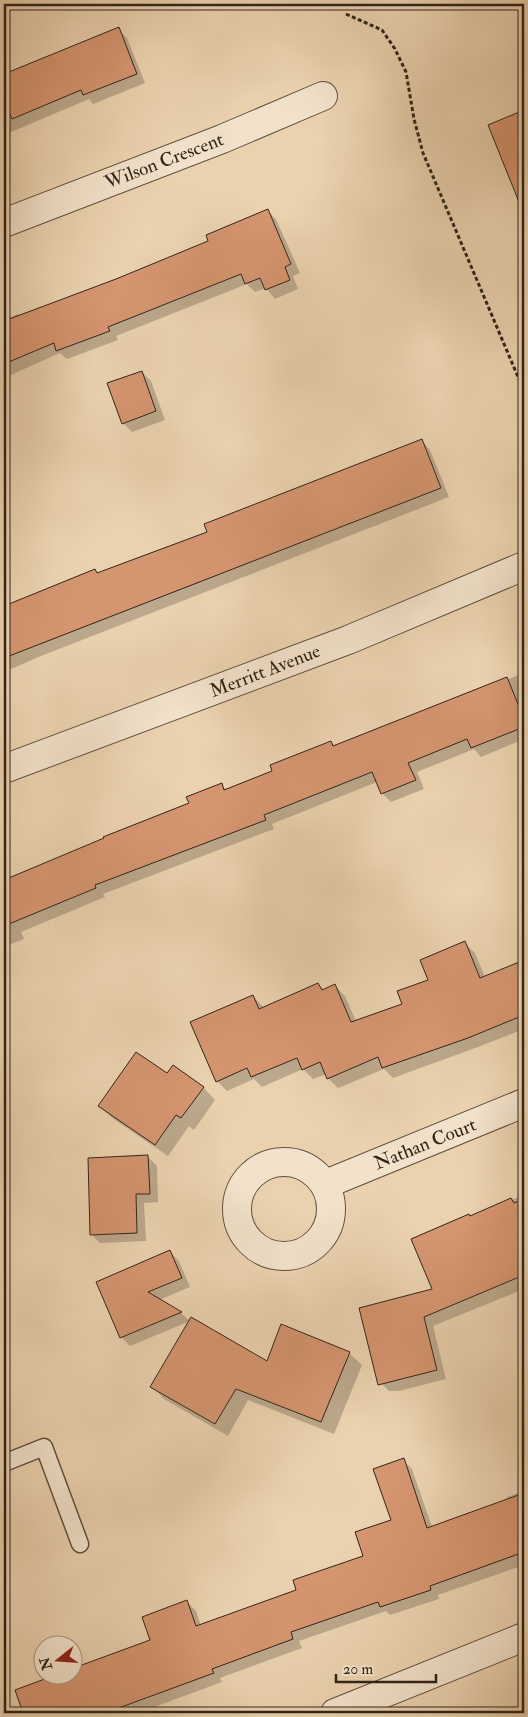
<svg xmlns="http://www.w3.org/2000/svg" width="528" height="1717" viewBox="0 0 528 1717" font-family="'IM FELL Double Pica',serif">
  <rect width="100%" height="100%" fill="#ebd2af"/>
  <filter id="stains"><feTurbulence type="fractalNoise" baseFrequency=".004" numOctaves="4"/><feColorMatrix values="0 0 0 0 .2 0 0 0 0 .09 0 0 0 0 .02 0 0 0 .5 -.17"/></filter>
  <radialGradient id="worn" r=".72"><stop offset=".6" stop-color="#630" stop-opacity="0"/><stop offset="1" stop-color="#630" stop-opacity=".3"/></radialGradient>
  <g fill="#0003">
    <path d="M118,29l9,9 18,45 -52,21 -4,-5 -85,36v2v-62z"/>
    <path d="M524,102v104l-4,-3 2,-91 -3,-7z"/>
    <path d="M267,210l9,9 24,54 -7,3 5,13 -23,10 -9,-11 -11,4 -8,-8 -131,52 2,4 -51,19 -7,-6 -56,25v-58l14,-6 2,2 96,-35 94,-39z"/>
    <path d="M142,372l9,9 14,39 -33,12 -9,-9z"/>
    <path d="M421,440l9,10 19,47 -408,159 -37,16v-64l91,-37 3,3 111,-42z"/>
    <path d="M524,673v66l-43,18 -7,-8 -57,23 7,17 -33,13 -9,-9 -5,-11 -105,42 2,5 -171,65 2,3 -84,35 3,7 -20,8v-65l187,-78 30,-19 6,5 47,-18 57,-30 4,4z"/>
    <path d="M465,943l10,10 10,24 39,-16v68l-46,18 -85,31 -9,-9 -46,19 -10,-10 -1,-4 -14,5 -10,-10 -41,18 -8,-8 -27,12 -10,-10 36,-85 11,12 54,-24 6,6 11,-4 10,10 11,25 48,-17 26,-23z"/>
    <path d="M167,1075l36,12 12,13 -21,30 -5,-4 -21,30 -56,-38 -12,-12z"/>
    <path d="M148,1157l9,9 1,36 -14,1 2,38 -46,2 -9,-9z"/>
    <path d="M524,1195v96l-4,1 -1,-1 -86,35 13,53 -47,12h-10l-10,-10 55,-91 -21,-51z"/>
    <path d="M170,1252l9,9 11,26 -31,13 22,13 9,8 -60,25 -9,-9z"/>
    <path d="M349,1353l13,12 -28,69 -86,-34 -20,36 -64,-37 -12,-13 116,-24z"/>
    <path d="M403,1460l9,9 20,58 76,-27 -1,-3 17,-6v74l-86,30 1,4 -49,16 -4,-4 -87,30 3,7 -82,30 2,4 -84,31h-114l-8,-22 56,-17 80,-34 35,-38 9,9 5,15 97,-35 66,-34 28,-36z"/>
    <path d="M4,1565l3,7 -3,1z"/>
  </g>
  <g fill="#d59570" stroke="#31251a">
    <path d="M119,27l18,47 -54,21 -2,-5 -69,29 -8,-20v-25z"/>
    <path d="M524,110v102h-1l-35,-87z"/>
    <path d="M268,209l23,55 -6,3 5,13 -25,10 -5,-12 -15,6 -4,-10 -133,53 2,4 -54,20 -2,-8 -50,21v-43l112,-42 92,-38 -2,-6z"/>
    <path d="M142,371l14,40 -34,13 -15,-41z"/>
    <path d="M422,439l19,49 -437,170v-52l91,-37 2,4 110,-41 -3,-8z"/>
    <path d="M507,677l17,42v8l-53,21 -4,-9 -59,24 8,17 -35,14 -9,-22 -108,43 2,5 -171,65 1,3 -92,38v-46l100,-42 -1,-1 86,-34 -3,-6 36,-14 2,7 48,-19 -2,-6 61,-24 2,5z"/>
    <path d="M465,941l15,37 44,-18v55l-56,23 -86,30 -4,-11 -51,22 -7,-17 -18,8 -5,-12 -46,19 -4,-9 -31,14 -26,-60 63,-27 6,14 59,-26 4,7 13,-6 16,38 51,-18 -5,-13 31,-11 -8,-20z"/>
    <path d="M136,1052l31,21 6,-8 31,22 -23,31 -5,-3 -21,30 -57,-39z"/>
    <path d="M148,1155l2,39h-14l1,39 -47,2 -2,-77z"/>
    <path d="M511,1198l3,5 10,-4v76l-100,42 13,53 -59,15 -19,-77 73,-19 -21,-50 58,-25 1,2z"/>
    <path d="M170,1250l12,28 -34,14 34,20 -62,26 -24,-56z"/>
    <path d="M191,1317l76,44 14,-37 69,28 -29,70 -85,-33 -21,35 -65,-37z"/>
    <path d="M404,1458l23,70 97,-35v59l-94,34 1,4 -51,17 -2,-5 -87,30 2,7 -81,30 2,4 -109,40h-82l-8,-23 43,-16h14v-5l7,-3 71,-26 -8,-23 45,-17 9,26 100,-36 -3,-10 70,-24 -8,-24 36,-12 -18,-51z"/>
  </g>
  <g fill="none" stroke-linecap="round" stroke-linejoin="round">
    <g stroke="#60503f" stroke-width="19">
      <path id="service" d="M4,1463l40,-16 36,97"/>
    </g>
    <g stroke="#60503f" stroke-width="30">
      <g id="minor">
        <path d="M4,223l218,-84 101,-43"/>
        <path d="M4,769l344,-129 176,-74"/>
        <circle cx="284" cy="1209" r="47"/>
        <path d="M326,1184l198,-81"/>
        <path d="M335,1713l189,-76"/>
      </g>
    </g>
    <path stroke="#31251a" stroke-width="3" stroke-dasharray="4 2.5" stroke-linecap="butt" d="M346,14l36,16 13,19 11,23 8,47 9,34 101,238"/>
    <use href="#service" stroke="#f2e2cb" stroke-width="16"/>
    <use href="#minor" stroke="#f2e2cb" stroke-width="28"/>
  </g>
  <g text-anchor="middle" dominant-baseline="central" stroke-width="5" stroke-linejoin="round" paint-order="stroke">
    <g font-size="19" fill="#31251a" stroke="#f2e2cb">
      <text transform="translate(164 161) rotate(-21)">Wilson Crescent</text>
      <text transform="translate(265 671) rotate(-21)">Merritt Avenue</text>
      <text transform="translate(425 1144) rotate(-22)">Nathan Court</text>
    </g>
  </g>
  <rect width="528" height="1717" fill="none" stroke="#ebd2af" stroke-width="20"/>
  <rect x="5" y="5" width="518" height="1707" fill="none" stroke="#31251a" stroke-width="2.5"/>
  <rect x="10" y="10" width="508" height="1697" fill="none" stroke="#31251a"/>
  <g transform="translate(58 1660) rotate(253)"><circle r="24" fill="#f2e2cb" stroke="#a59684"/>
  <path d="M0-4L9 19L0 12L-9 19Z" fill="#8f2418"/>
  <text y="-8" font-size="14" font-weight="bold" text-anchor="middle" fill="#31251a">N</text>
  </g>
  <path d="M336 1674v8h100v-8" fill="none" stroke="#31251a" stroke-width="2.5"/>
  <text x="343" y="1674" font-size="15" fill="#31251a" stroke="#f2e2cb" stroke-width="4" paint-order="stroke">20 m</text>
  <rect width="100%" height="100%" filter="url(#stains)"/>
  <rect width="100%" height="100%" fill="url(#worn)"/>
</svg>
